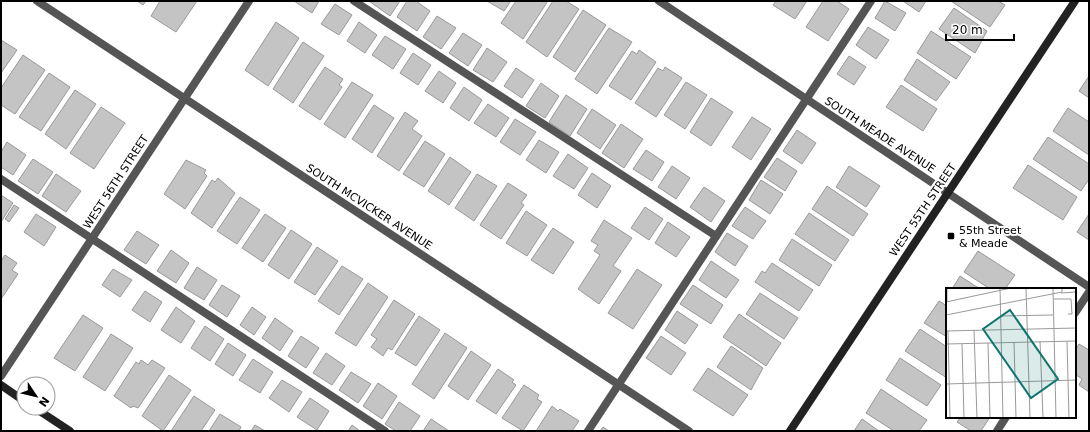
<svg xmlns="http://www.w3.org/2000/svg" width="1090" height="432" viewBox="0 0 1090 432" font-family="'DejaVu Sans',sans-serif">
  <rect width="100%" height="100%" fill="#fff"/>
  <g fill="#c4c4c4" stroke="#999">
    <path d="M137,1h9l-3,4z"/>
    <path d="M160,1h37l-21,31 -25,-16z"/>
    <path d="M294,1h25l-7,12z"/>
    <path d="M369,1h31l-10,15z"/>
    <path d="M407,1h9l14,10 -13,20 -20,-14z"/>
    <path d="M487,1h24l-7,10z"/>
    <path d="M516,1h32l-25,38 -22,-16z"/>
    <path d="M553,1h13l13,8 -32,48 -21,-15z"/>
    <path d="M776,1h31l-12,18 -22,-14z"/>
    <path d="M823,1h14l12,8 -21,32 -22,-14z"/>
    <path d="M885,1l21,12 -11,18 -20,-13z"/>
    <path d="M903,1h23l-7,11z"/>
    <path d="M951,1h47l7,4 -15,22z"/>
    <path d="M335,4l17,11 -13,20 -18,-11z"/>
    <path d="M954,8l33,23 -12,22 -36,-24z"/>
    <path d="M583,10l23,15 -31,47 -22,-15z"/>
    <path d="M437,16l19,12 -15,21 -18,-12z"/>
    <path d="M276,22l23,16 -31,48 -23,-16z"/>
    <path d="M359,22l18,13 -12,18 -18,-12z"/>
    <path d="M868,27l21,13 -13,19 -20,-14z"/>
    <path d="M609,28l23,14 -35,52 -22,-15z"/>
    <path d="M931,31l40,26 -15,22 -39,-26z"/>
    <path d="M463,33l19,12 -14,21 -19,-13z"/>
    <path d="M385,36l21,13 -13,20 -21,-14z"/>
    <path d="M1,40l16,10 -16,23z"/>
    <path d="M303,42l21,14 -31,47 -20,-14z"/>
    <path d="M487,48l20,14 -14,20 -20,-12z"/>
    <path d="M639,50l17,12 -25,38 -22,-14 23,-35 5,3z"/>
    <path d="M413,53l18,12 -13,20 -18,-12z"/>
    <path d="M23,55l22,15 -30,44 -14,-9v-17z"/>
    <path d="M849,56l17,11 -12,18 -17,-11z"/>
    <path d="M917,59l33,23 -14,19 -32,-21z"/>
    <path d="M325,67l18,12 -4,6 3,2 -22,33 -21,-14z"/>
    <path d="M665,67l17,11 -26,39 -21,-14 23,-35 5,3z"/>
    <path d="M516,68l18,12 -12,18 -18,-12z"/>
    <path d="M439,71l17,12 -13,20 -18,-12z"/>
    <path d="M49,73l21,14 -29,44 -22,-14z"/>
    <path d="M1089,76v22l-10,-7z"/>
    <path d="M352,82l21,13 -28,43 -21,-14z"/>
    <path d="M686,82l21,13 -22,34 -21,-14z"/>
    <path d="M541,83l18,13 -14,22 -19,-12z"/>
    <path d="M901,85l36,24 -14,22 -37,-24z"/>
    <path d="M464,87l18,13 -13,21 -19,-13z"/>
    <path d="M75,90l21,14 -30,45 -21,-15z"/>
    <path d="M566,95l21,14 -17,27 -21,-14z"/>
    <path d="M711,98l22,14 -22,34 -21,-14z"/>
    <path d="M488,104l21,14 -13,19 -22,-14z"/>
    <path d="M374,105l20,13 -22,35 -20,-14z"/>
    <path d="M101,107l24,16 -31,46 -24,-16z"/>
    <path d="M1068,108l21,14v33l-36,-24z"/>
    <path d="M592,109l24,16 -16,24 -23,-16z"/>
    <path d="M405,112l13,9 -6,8 10,7 -23,35 -22,-15z"/>
    <path d="M752,117l19,12 -20,31 -19,-13z"/>
    <path d="M515,119l21,13 -16,23 -20,-13z"/>
    <path d="M621,124l22,15 -19,29 -22,-15z"/>
    <path d="M797,130l19,13 -14,21 -19,-13z"/>
    <path d="M1048,137l41,27v15l-8,12 -48,-32z"/>
    <path d="M539,140l20,12 -13,21 -20,-13z"/>
    <path d="M425,141l20,13 -21,33 -21,-13z"/>
    <path d="M7,142l19,13 -13,20 -12,-8v-15z"/>
    <path d="M646,150l18,12 -12,19 -19,-12z"/>
    <path d="M568,154l20,14 -14,21 -21,-13z"/>
    <path d="M450,157l21,15 -22,33 -21,-14z"/>
    <path d="M777,158l20,13 -12,20 -21,-14z"/>
    <path d="M33,159l20,13 -15,22 -20,-13z"/>
    <path d="M186,160l20,10 -2,3 3,3 -22,33 -21,-15z"/>
    <path d="M1028,165l49,32 -14,23 -50,-32z"/>
    <path d="M672,166l18,12 -14,21 -18,-12z"/>
    <path d="M849,166l31,20 -14,21 -30,-20z"/>
    <path d="M592,173l19,13 -14,22 -19,-13z"/>
    <path d="M56,174l25,17 -15,21 -24,-16z"/>
    <path d="M477,174l20,12 -23,35 -19,-13z"/>
    <path d="M218,178l17,15 -23,35 -21,-15 21,-33 3,2z"/>
    <path d="M761,180l22,14 -13,20 -21,-14z"/>
    <path d="M508,183l19,12 -6,8 3,2 -23,34 -21,-14z"/>
    <path d="M827,186l41,28 -15,22 -41,-27z"/>
    <path d="M704,187l21,14 -14,21 -21,-15z"/>
    <path d="M1,195l12,8 -12,19z"/>
    <path d="M240,197l20,13 -23,34 -20,-13z"/>
    <path d="M14,205l5,3 -10,14 -4,-3z"/>
    <path d="M645,207l18,12 -14,21 -18,-12z"/>
    <path d="M745,207l21,14 -13,18 -21,-13z"/>
    <path d="M526,211l21,14 -20,31 -21,-13z"/>
    <path d="M809,213l40,27 -14,21 -40,-27z"/>
    <path d="M36,214l20,13 -12,19 -20,-14z"/>
    <path d="M265,214l21,14 -23,34 -21,-14z"/>
    <path d="M1089,214v26l-12,-8z"/>
    <path d="M604,220l28,18 -19,28 8,5 -22,33 -21,-15 22,-34 -6,-4 4,-6 -7,-4z"/>
    <path d="M668,222l22,15 -14,20 -21,-14z"/>
    <path d="M553,228l21,14 -21,32 -22,-14z"/>
    <path d="M291,230l21,14 -23,35 -21,-14z"/>
    <path d="M137,231l22,14 -13,19 -22,-14z"/>
    <path d="M727,233l21,13 -13,20 -20,-14z"/>
    <path d="M792,239l40,26 -13,21 -40,-26z"/>
    <path d="M317,247l21,14 -23,34 -21,-13z"/>
    <path d="M171,250l18,13 -13,20 -19,-12z"/>
    <path d="M978,251l37,24 -10,14h-15l-26,-17z"/>
    <path d="M5,255l12,8 -5,7 6,4 -17,25v-38z"/>
    <path d="M711,261l28,19 -13,18 -27,-18z"/>
    <path d="M772,263l41,27 -14,21 -44,-29 7,-11 3,2z"/>
    <path d="M342,266l21,13 -24,36 -21,-14z"/>
    <path d="M197,267l20,13 -13,20 -20,-12z"/>
    <path d="M113,269l19,11 -12,17 -18,-12z"/>
    <path d="M637,269l25,16 -29,44 -25,-16z"/>
    <path d="M960,276l20,13h-28z"/>
    <path d="M368,283l20,14 -32,49 -21,-13z"/>
    <path d="M222,285l18,11 -13,21 -18,-12z"/>
    <path d="M693,285l30,20 -12,19 -31,-20z"/>
    <path d="M145,291l17,11 -12,20 -18,-12z"/>
    <path d="M760,293l38,25 -14,21 -38,-25z"/>
    <path d="M394,300l21,14 -23,36 -4,-2 -5,8 -12,-9 6,-8 -6,-4z"/>
    <path d="M939,301l8,5v31l-23,-14z"/>
    <path d="M176,307l19,14 -14,22 -20,-13z"/>
    <path d="M252,307l14,10 -12,18 -14,-10z"/>
    <path d="M677,311l21,14 -13,19 -20,-14z"/>
    <path d="M739,314l42,29 -15,23 -43,-29z"/>
    <path d="M83,315l20,13 -28,43 -21,-13z"/>
    <path d="M419,316l21,14 -24,36 -21,-13z"/>
    <path d="M275,318l18,13 -13,20 -18,-13z"/>
    <path d="M205,326l19,13 -14,22 -19,-13z"/>
    <path d="M920,329l27,18v31l-42,-27z"/>
    <path d="M445,333l22,15 -33,51 -22,-15z"/>
    <path d="M111,334l22,14 -28,43 -22,-14z"/>
    <path d="M301,336l18,12 -13,20 -18,-12z"/>
    <path d="M661,336l25,17 -15,22 -25,-17z"/>
    <path d="M228,343l18,12 -13,21 -18,-12z"/>
    <path d="M1079,344l10,6v42l-10,-7 3,-6 -7,-5v-23z"/>
    <path d="M731,346l32,22 -12,22 -34,-23z"/>
    <path d="M471,351l20,14 -23,35 -20,-14z"/>
    <path d="M326,353l19,13 -13,19 -19,-12z"/>
    <path d="M900,358l41,27 -14,21 -41,-26z"/>
    <path d="M253,359l20,13 -13,21 -21,-13z"/>
    <path d="M141,360l7,5 4,-5 13,8 -27,40 -5,-2 -2,2 -17,-12 22,-34 3,2z"/>
    <path d="M708,368l40,27 -15,21 -40,-26z"/>
    <path d="M498,369l16,11 -2,2 4,3 -20,29 -20,-13z"/>
    <path d="M351,372l20,12 -13,19 -19,-13z"/>
    <path d="M169,375l22,15 -28,41 -21,-15z"/>
    <path d="M282,380l20,12 -13,20 -20,-14z"/>
    <path d="M378,383l19,13 -15,23 -19,-13z"/>
    <path d="M524,385l15,10 -2,4 5,3 -19,29 -21,-13z"/>
    <path d="M881,389l46,31 -8,11h-25l-28,-18z"/>
    <path d="M194,396l21,14 -14,21h-30z"/>
    <path d="M310,398l19,13 -12,19 -20,-13z"/>
    <path d="M399,402l21,14 -10,15h-14l-11,-7z"/>
    <path d="M552,406l6,5 2,-2 19,12 -7,10h-36z"/>
    <path d="M220,414l21,13 -2,4h-30z"/>
    <path d="M961,417h29l-9,14h-10l-14,-9z"/>
    <path d="M431,419l18,12h-26z"/>
    <path d="M862,419l17,12h-25z"/>
    <path d="M255,425l10,6h-14z"/>
    <path d="M352,425l8,6h-12z"/>
    <path d="M603,427l6,4h-9z"/>
  </g>
  <g fill="none" stroke-linecap="round" stroke-linejoin="round">
    <g stroke="#555" stroke-width="8">
      <path d="M354,1l362,235"/>
      <path d="M1,179l384,252"/>
      <path d="M1075,313l14,-21"/>
      <path d="M588,431l283,-430"/>
      <path d="M997,431l9,-14"/>
    </g>
    <g stroke="#555" stroke-width="8">
      <path d="M37,1l652,430"/>
      <path d="M659,1l430,286"/>
      <path d="M1,376l248,-375"/>
    </g>
    <g stroke="#222" stroke-width="8">
      <path d="M1,385l23,16"/>
      <path d="M35,408l35,23"/>
      <path d="M790,431l285,-430"/>
    </g>
  </g>
  <rect fill="#000" stroke="#fff" stroke-width="1.5" x="947" y="232" width="8" height="8" rx="2"/>
  <g text-anchor="middle" dominant-baseline="central" stroke-width="4" stroke-linejoin="round" paint-order="stroke">
    <g font-size="11" fill="#000" stroke="#fff">
      <text transform="translate(880 135) rotate(33)">SOUTH MEADE AVENUE</text>
      <text transform="translate(116 182) rotate(-57)">WEST 56TH STREET</text>
      <text transform="translate(369 207) rotate(33)">SOUTH MCVICKER AVENUE</text>
      <text transform="translate(923 210) rotate(-56)">WEST 55TH STREET</text>
    </g>
    <g font-size="11" fill="#000" stroke="#fff" text-anchor="start">
      <text x="959" y="230">55th Street<tspan x="959" dy="13">&amp; Meade</tspan></text>
    </g>
  </g>
  <g transform="translate(946 288)">
    <rect width="130" height="130" fill="#fff"/>
    <path fill="none" stroke="#999" stroke-width="1" d="M1,0v13M54,0l3,130M80,0l4,130M107,0l3,130M115,5l15,-1M107,11h18l1,15h-4M0,14l65,-14M0,27l116,-23v-4M55,28l52,-1M28,42l3,88M0,43l130,-3M2,43l2,87M94,53l3,77M121,53l2,77M68,54l2,76M42,55l2,75M0,56l130,-3M16,56l2,74M0,96l130,-4"/>
    <path fill="#0f766e" fill-opacity="0.15" stroke="#0f766e" stroke-width="2" d="M64,22l48,69 -27,19 -48,-69z"/>
    <rect width="130" height="130" fill="none" stroke="#000" stroke-width="2"/>
  </g>
  <rect width="1090" height="432" fill="none" stroke="#000000" stroke-width="4"/>
  <g transform="translate(36 396) rotate(125)"><circle r="19" fill="#ffffff" stroke="#999999"/>
  <path d="M0-3L7 15L0 10L-7 15Z" fill="#000000"/>
  <text y="-6" font-size="11" font-weight="bold" text-anchor="middle" fill="#000000">N</text>
  </g>
  <path d="M946 34v6h68v-6" fill="none" stroke="#000000" stroke-width="2"/>
  <text x="952" y="34" font-size="12" fill="#000000" stroke="#ffffff" stroke-width="3" paint-order="stroke">20 m</text>
</svg>
